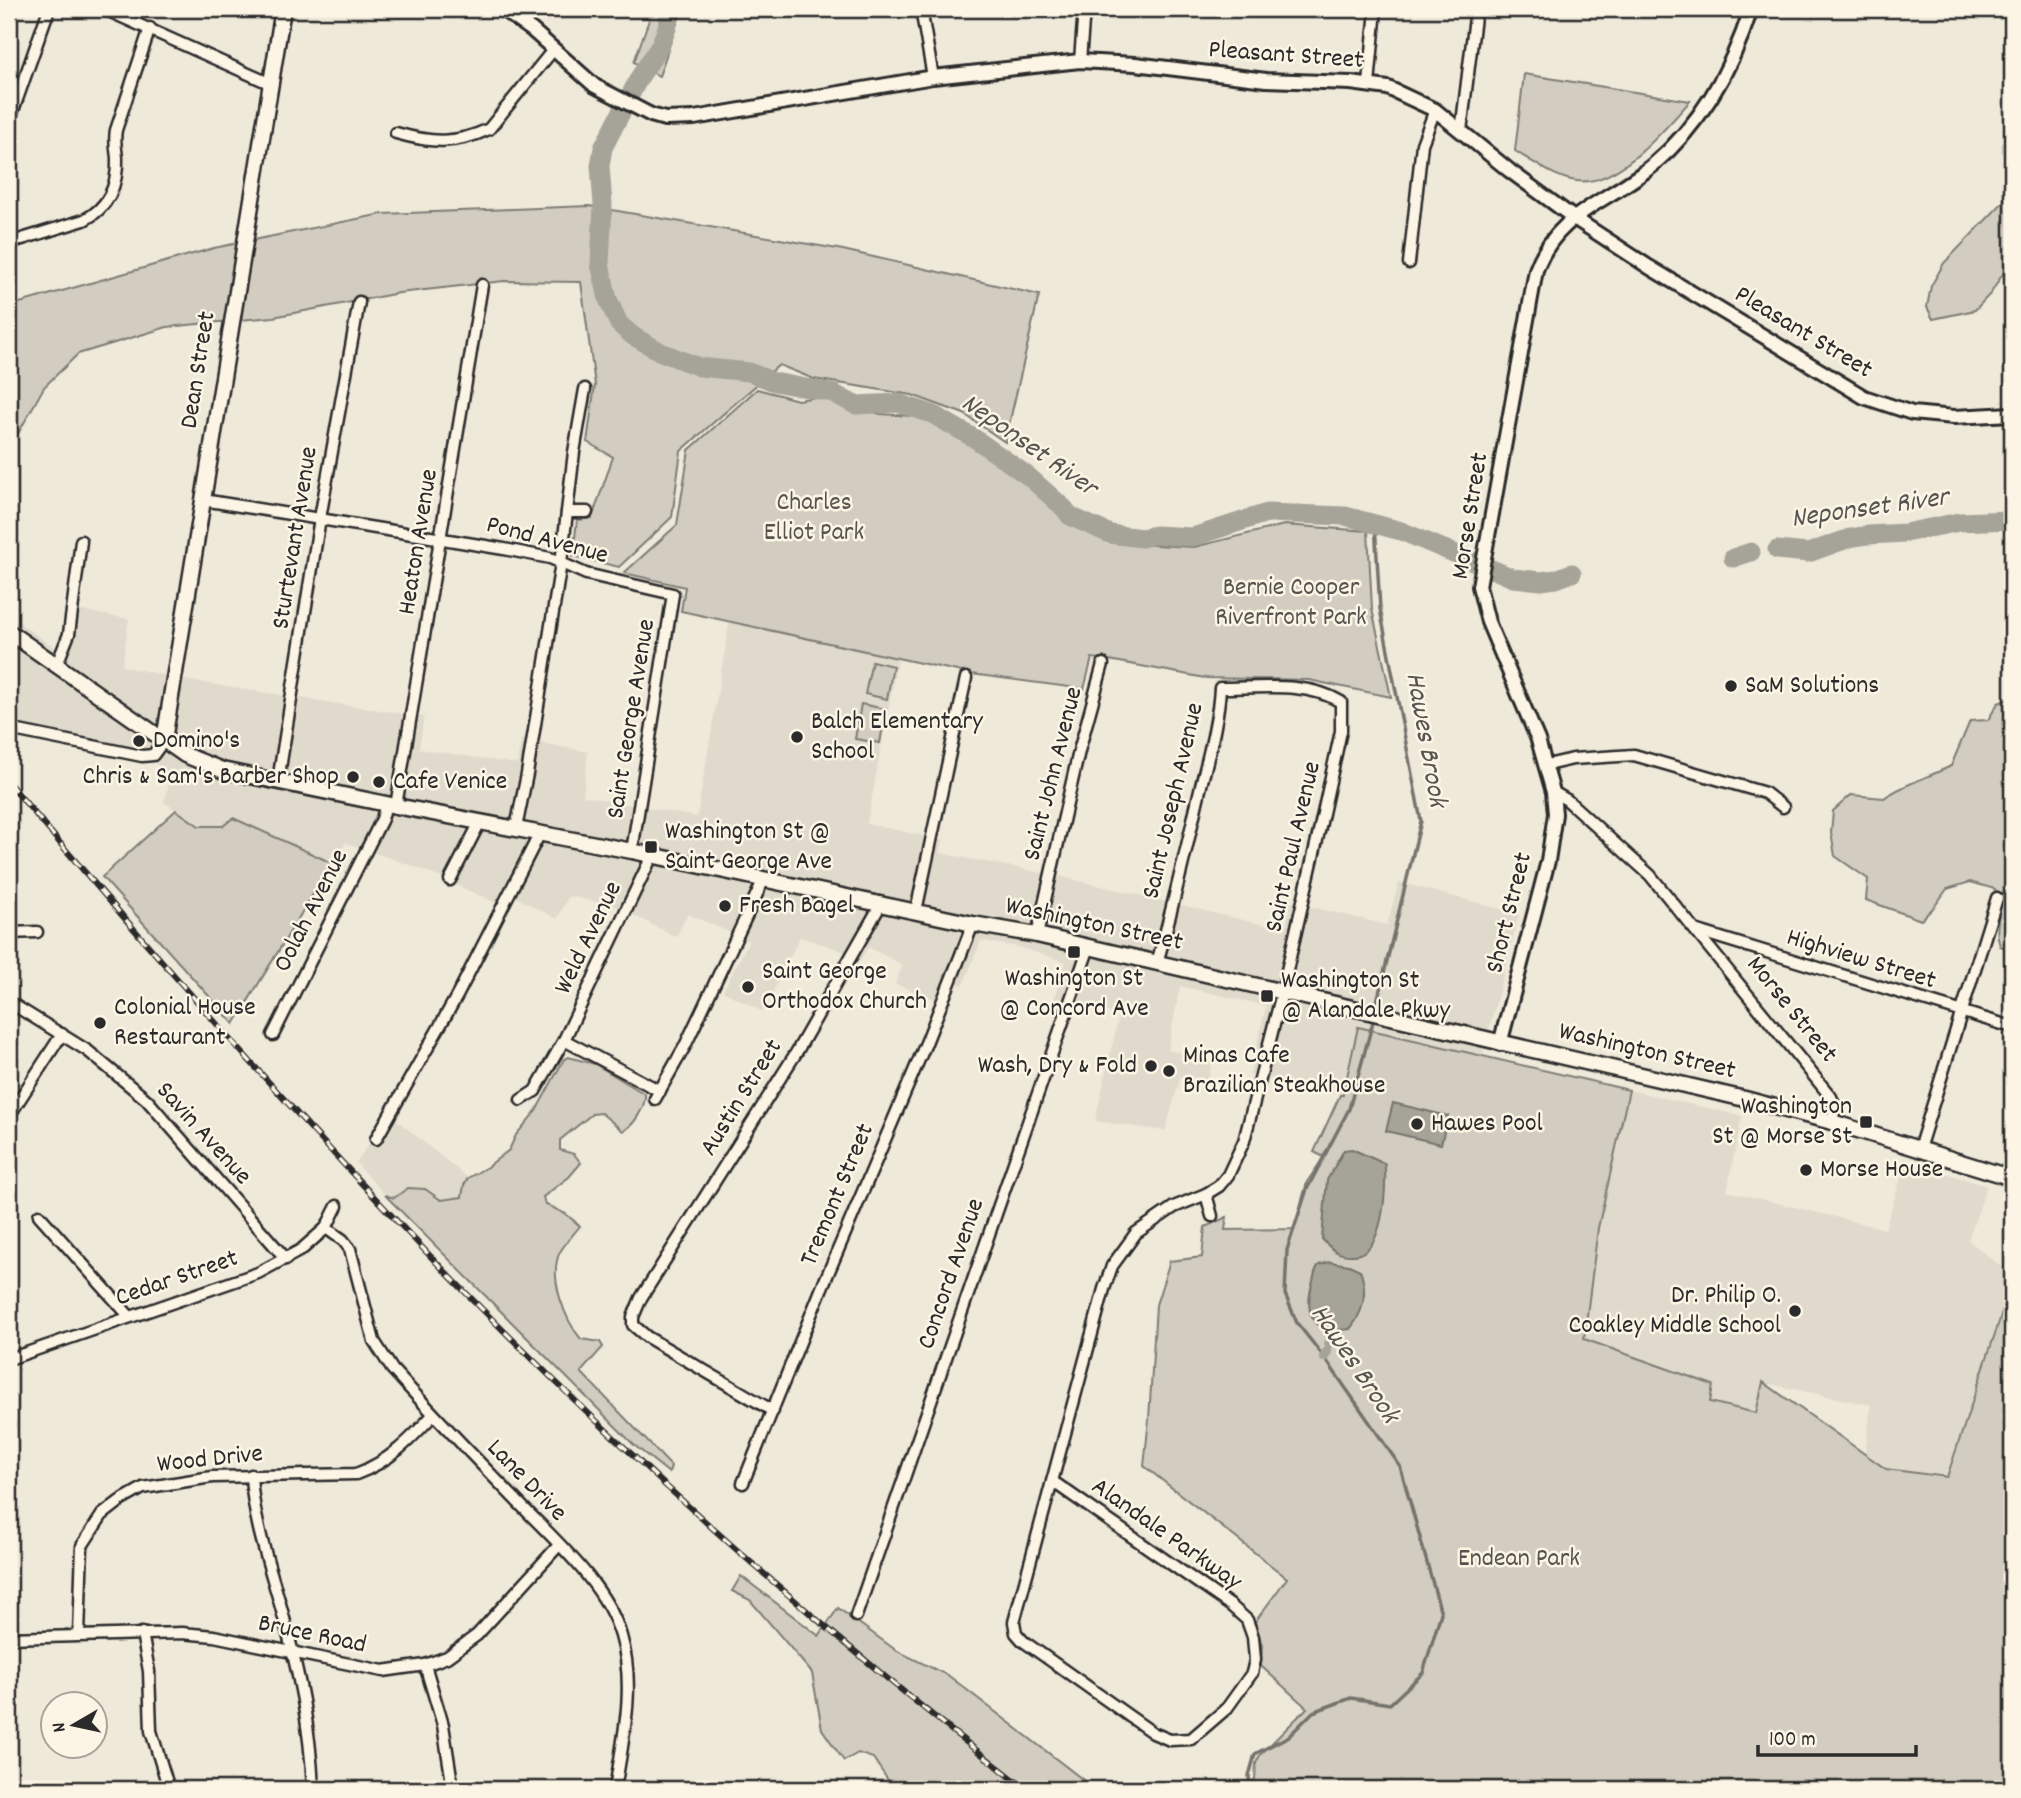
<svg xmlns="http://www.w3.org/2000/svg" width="2021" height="1798" viewBox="0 0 2021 1798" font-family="Dekko,sans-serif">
  <rect width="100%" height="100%" fill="#efe9da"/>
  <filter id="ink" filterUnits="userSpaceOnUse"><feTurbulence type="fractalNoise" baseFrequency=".0143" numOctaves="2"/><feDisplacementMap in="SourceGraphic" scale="14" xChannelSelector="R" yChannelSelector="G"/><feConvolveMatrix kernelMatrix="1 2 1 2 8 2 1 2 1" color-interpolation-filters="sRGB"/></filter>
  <g filter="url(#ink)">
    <g fill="#e0dacc">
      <path d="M78,610l51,9 -7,47 63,14 239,37 -5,32 98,15 4,-25 67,13 -5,44 114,21 33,-197 168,37 -31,167 76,16 -3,13 123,24 222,53 6,-28 96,23 12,-43 120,32 -37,142 -123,-28 -16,67 -93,-21 16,-68 -86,-20 -12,64 44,11 -4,20 -27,-5 -16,55 -70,-10 24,-106 -65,-16 12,-37 -48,-15 -37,-6 -18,44 -19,-7 -9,21 -40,-15 8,-19 -35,-18 -8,13 -22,-11 -38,-12 -37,75 -40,-21 26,-50 -61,-27 -12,23 -60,-31 -47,-10 -12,23 -43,-23 -7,12 -86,-39 -75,-26 -14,20 -99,-45 -10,8h-24l-35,-24 7,-26 -11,-5 -9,-20 -11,1 -60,-15 -71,-10v-111l58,40z"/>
      <path d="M1629,1090l113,26 -15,75 158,38 21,-68 81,25 -19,54 44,35v8l-65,194 -61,-8 -22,-7 7,-57 -107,-22 -8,30 -18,-4 -29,-7 4,-17 -129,-46 14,-111z"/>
      <path d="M389,1114l79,64 -4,7 -2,12 -21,3 -16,-11 -31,9 -9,-3 -29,-32z"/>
    </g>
    <g fill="#d2cdc0" stroke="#7e7c76" stroke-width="2">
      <path d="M649,9h33l-23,67 -25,-14 16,-45z"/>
      <path d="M1524,74l166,27c-23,26 -64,75 -101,80 -25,4 -54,-18 -74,-30z"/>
      <path d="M2012,193v66l-21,34 -16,17 -42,9 -6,-12 4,-21 13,-23z"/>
      <path d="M589,206l254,44 196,45 -34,147 -41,-28 -52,-19 -98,-16 -35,-14 -98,86 -9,66 -53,50 -46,-11 4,-36 15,-2 21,-61 -26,-15 8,-57 -14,-103 -77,-1 -105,12 -126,24 -106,10 -89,27 -34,33 -35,63v-144l205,-58 168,-34z"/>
      <path d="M757,389l41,11 19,-3 25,4 38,13 49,3 84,55 57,53 43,18 81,4 90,-22 84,6 4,78 19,88 -82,-17 -104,-2 -96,-18 -17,-2 -8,31 -113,-15 -290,-63 4,-24 -61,-14 53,-48 12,-75z"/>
      <path d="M872,661l21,5 -6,33 -22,-5z"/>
      <path d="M2012,698v252l-12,-4c-8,-23 6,-36 -5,-57l-25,-7 -23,7 -13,18 -13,13 -55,-20 2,-21 -33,-23 -4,-23 2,-22 18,-16 33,3c20,-14 45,-21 67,-32l19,-45 18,-1 10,-17z"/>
      <path d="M861,704l25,5 -6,34 -25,-4z"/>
      <path d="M176,810l23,16h24l10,-8 99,45 -98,161 -132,-147z"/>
      <path d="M1358,1027l271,63 -31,138 -14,111 129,46 -3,17 46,11 7,-31 123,87 61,8 65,-194v506h-769l12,-10 1,-16 4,-8 47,-47 -46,-42 1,-21 -7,-23 32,-44 -143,-112 5,-47 7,-114 14,-44 32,-4 3,-30 22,-10 -2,13 69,-1 13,-47 17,-25 -10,-5 26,-57h3z"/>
      <path d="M568,1057l27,7 50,30c1,12 -11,32 -22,37l-22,-18 -9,1 -32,26v10l14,4 7,9 -12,14 -26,20 2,7 21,10 14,12c-7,9 -16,18 -21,28 -10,25 6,66 22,85l19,3 3,5 -22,25 90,94 -2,7 -35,-28 -249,-250 9,3 14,-10 17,1 16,11 21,-3 2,-12 4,-7 19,-11 22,-17 7,-15 20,-24 28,-52z"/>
      <path d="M741,1576l78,60 19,-28 59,43 52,25 146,113h-201l-21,-31 -15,-5 -14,8 -22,-32 -10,-56 -62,-73 -18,-9z"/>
    </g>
    <g fill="#a6a399" stroke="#75736d" stroke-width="2">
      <path d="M1393,1103l55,13 -7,28 -55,-13z"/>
      <path d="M1352,1149l33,15c1,22 0,90 -31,91 -16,1 -22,-5 -32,-16l5,-59 17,-30z"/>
      <path d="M1330,1262l19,3 11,5c8,22 4,42 -10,59 -38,6 -47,-15 -37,-48 1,-5 2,-12 6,-16 1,0 10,-3 11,-3z"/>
    </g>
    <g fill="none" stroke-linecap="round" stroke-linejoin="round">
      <g stroke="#75736d" stroke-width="3.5">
        <path d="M1375,523l5,86 41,212 -46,189"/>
        <path d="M1250,1789l-1,-13 6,-22 34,-18 24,-24 38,-14 39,6 33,-31 18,-60 -41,-147 -76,-109 -27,-34 -12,-29 2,-44 20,-61 42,-80 25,-91"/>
      </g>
      <g stroke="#a6a399" stroke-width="10">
        <path d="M1329,1344l4,-25"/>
        <path d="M1324,1357l3,-5"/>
      </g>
      <g stroke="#a6a399" stroke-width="19">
        <path d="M670,9l-3,19 -7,18 -21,32 -36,70 -3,18 3,39 -3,59 8,35 6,14 5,11 14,12 28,16 38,15 50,5 25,10 59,11 22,12 43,-2 34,11 42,24 54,38 36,32 6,8 40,18 32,4 13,-3 38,2 74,-24 78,3 56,15 112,47 28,3 15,-2 16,-6"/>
        <path d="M1777,550l31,3 42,-15 18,-3 37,-2 54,-11 53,-2"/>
        <path d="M1733,558l18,-6"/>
      </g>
      <g stroke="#2b2b2b" stroke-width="15">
        <g id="minor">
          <path d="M104,9l167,75"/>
          <path d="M921,9l12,68"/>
          <path d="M1080,61l4,-52"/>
          <path d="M1369,84l7,-75"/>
          <path d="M9,122l40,-113"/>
          <path d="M1461,131l15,-122"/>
          <path d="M396,133c35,10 59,12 93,-4l64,-79"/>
          <path d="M9,243l75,-23c24,-12 34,-35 33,-62 -1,-10 -3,-18 -1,-28l34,-102"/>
          <path d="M1409,263l13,-119 13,-34"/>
          <path d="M203,500l301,49 46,9 36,16 87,20 -41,257"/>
          <path d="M567,512h20"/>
          <path d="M57,664l12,-30 12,-93"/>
          <path d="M9,729l133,27 11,-1 11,-15"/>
          <path d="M1547,765l26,-6 61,-4 131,38 18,14"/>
          <path d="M278,781l42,-263 39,-216"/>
          <path d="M1553,792l14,8 83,75 181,222 4,9 -3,16"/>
          <path d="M396,806l86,-521"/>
          <path d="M516,828l11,-54 34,-211 13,-111 11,-63"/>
          <path d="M450,880l30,-58"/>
          <path d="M916,911l50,-233"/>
          <path d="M1698,931l314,96"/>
          <path d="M9,933l28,-1"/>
          <path d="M1037,935l42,-184 24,-87"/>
          <path d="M9,1002l79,49 59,49 139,159"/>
          <path d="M273,1035l109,-216 4,-15"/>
          <path d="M564,1040l96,51"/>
          <path d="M655,1099l30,-53 78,-165"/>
          <path d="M521,1100l14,-9 29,-51 88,-184"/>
          <path d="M9,1116l53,-82"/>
          <path d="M376,1139l82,-145 82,-161"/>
          <path d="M1919,1149l78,-251"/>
          <path d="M1206,1194l6,22"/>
          <path d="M39,1215l91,102"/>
          <path d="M326,1228l17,12 7,9 24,92 18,28c40,44 81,87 122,129 37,39 92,85 107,138 15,50 2,103 -6,153"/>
          <path d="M9,1359l249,-86 43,-23 25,-22 11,-22"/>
          <path d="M773,1411l-126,-74 -14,-12v-8l8,-19 155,-245 85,-149"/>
          <path d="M251,1475c2,46 19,92 31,136 17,63 28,113 31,178"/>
          <path d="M1052,1481l178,124 17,15 6,17 2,23 -3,13 -25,35 -36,31 -21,1 -17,-7 -130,-92 -7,-8 -2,-11 90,-333 8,-23 24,-33 38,-26 32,-13 13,-8 9,-11 16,-34 35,-136 41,-178 21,-96v-29c-34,-21 -81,-14 -121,-14 -2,36 -13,72 -21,106 -13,57 -26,113 -42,169"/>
          <path d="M743,1483l78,-193 105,-247 47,-119"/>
          <path d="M856,1616l233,-669"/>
          <path d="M142,1633l7,38 2,60 18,58"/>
          <path d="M79,1635l3,-89 20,-31 18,-14 23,-13 69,-11 144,-3c33,-12 54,-34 77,-59"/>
          <path d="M9,1638l173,-5 32,3 169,35 42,-6 22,-8 30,-22 82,-90"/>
          <path d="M425,1665l18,60 10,64"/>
        </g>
      </g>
      <g stroke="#2b2b2b" stroke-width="18">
        <g id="tertiary">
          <path d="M502,9l30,21 63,56 56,29 14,4 29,-1 239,-41 147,-16 55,3 131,16 85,3 37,5 47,22 75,61 64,47 75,49 215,130 48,16 42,4 58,-3"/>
          <path d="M1500,1044l48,-183 7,-47 -2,-22 -15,-52 -50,-118 -9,-36 57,-316c21,-58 73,-68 117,-105 48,-41 79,-96 98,-156"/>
        </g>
      </g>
      <g stroke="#2b2b2b" stroke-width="19">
        <g id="secondary">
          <path d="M9,632l176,123 37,15 174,36 236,45 341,73 64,11 708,164 87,23 180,56"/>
          <path d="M164,740l119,-731"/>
        </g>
      </g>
      <use href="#minor" stroke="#fcf5e5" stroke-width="10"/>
      <use href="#tertiary" stroke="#fcf5e5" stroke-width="12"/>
      <use href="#secondary" stroke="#fcf5e5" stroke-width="14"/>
      <g stroke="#2b2b2b" stroke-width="6">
        <path id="rail" d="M9,783c149,176 301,351 462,515 174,176 359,340 555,491"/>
      </g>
      <use href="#rail" stroke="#fcf5e5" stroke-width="3.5" stroke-dasharray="10" stroke-linecap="butt"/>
    </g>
  </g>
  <g fill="#2b2b2b" stroke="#fcf5e5" stroke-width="2.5">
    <circle cx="1731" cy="686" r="7"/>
    <circle cx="797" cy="737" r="7"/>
    <circle cx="139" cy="741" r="7"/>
    <circle cx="353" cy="777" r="7"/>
    <circle cx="379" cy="782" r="7"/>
    <rect x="644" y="840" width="14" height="14" rx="3.5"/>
    <circle cx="725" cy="906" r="7"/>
    <rect x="1067" y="945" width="14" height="14" rx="3.5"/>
    <circle cx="748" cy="987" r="7"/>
    <rect x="1260" y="989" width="14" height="14" rx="3.5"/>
    <circle cx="100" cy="1023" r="7"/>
    <circle cx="1151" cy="1066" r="7"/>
    <circle cx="1169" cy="1071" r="7"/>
    <rect x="1859" y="1115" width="14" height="14" rx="3.5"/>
    <circle cx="1417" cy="1124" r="7"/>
    <circle cx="1806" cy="1170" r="7"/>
    <circle cx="1795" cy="1311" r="7"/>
  </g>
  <g text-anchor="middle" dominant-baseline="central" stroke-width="5" stroke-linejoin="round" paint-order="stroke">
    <g font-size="26" fill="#2b2b2b" stroke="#fcf5e5">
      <text transform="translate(1286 56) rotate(4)">Pleasant Street</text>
      <text transform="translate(1803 333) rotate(31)">Pleasant Street</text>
      <text transform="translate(199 370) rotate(-81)">Dean Street</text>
      <text transform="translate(1471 516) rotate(-81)">Morse Street</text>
      <text transform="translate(296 538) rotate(-81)">Sturtevant Avenue</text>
      <text transform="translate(547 541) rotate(15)">Pond Avenue</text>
      <text transform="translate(419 542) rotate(-81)">Heaton Avenue</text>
      <text transform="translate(632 719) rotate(-81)">Saint George Avenue</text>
      <text transform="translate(1054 774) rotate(-76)">Saint John Avenue</text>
      <text transform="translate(1174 801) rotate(-77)">Saint Joseph Avenue</text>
      <text transform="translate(1294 847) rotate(-77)">Saint Paul Avenue</text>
      <text transform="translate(312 911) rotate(-63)">Oolah Avenue</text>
      <text transform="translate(1510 913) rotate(-76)">Short Street</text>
      <text transform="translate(1094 925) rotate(12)">Washington Street</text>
      <text transform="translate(589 938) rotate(-64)">Weld Avenue</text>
      <text transform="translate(1861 960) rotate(17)">Highview Street</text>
      <text transform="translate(1791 1010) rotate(51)">Morse Street</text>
      <text transform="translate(1647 1052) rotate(13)">Washington Street</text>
      <text transform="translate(742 1098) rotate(-58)">Austin Street</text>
      <text transform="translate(203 1134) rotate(48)">Savin Avenue</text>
      <text transform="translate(838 1195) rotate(-67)">Tremont Street</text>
      <text transform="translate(952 1274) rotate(-71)">Concord Avenue</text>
      <text transform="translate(177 1279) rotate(-19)">Cedar Street</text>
      <text transform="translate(210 1460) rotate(-6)">Wood Drive</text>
      <text transform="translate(526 1481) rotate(46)">Lane Drive</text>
      <text transform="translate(1166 1535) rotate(35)">Alandale Parkway</text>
      <text transform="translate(312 1635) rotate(12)">Bruce Road</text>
    </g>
    <g font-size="26" fill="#555450" stroke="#fcf5e5">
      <text x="814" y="503">Charles<tspan x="814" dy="30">Elliot Park</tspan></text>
      <text x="1291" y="588">Bernie Cooper<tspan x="1291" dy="30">Riverfront Park</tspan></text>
      <text x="1519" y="1559">Endean Park</text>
    </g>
    <g font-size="26" fill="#2b2b2b" stroke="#fcf5e5" text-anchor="start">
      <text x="1745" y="686">SaM Solutions</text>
      <text x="811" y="722">Balch Elementary<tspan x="811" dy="30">School</tspan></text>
      <text x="153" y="741">Domino's</text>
      <text x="339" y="777" text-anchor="end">Chris &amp; Sam's Barber Shop</text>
      <text x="393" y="782">Cafe Venice</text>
      <text x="665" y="832">Washington St @<tspan x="665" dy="30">Saint George Ave</tspan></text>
      <text x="739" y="906">Fresh Bagel</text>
      <text x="762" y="972">Saint George<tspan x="762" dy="30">Orthodox Church</tspan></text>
      <text x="1074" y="979" text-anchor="middle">Washington St<tspan x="1074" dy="30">@ Concord Ave</tspan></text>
      <text x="1281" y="981">Washington St<tspan x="1281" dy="30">@ Alandale Pkwy</tspan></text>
      <text x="114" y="1008">Colonial House<tspan x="114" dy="30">Restaurant</tspan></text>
      <text x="1183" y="1056">Minas Cafe<tspan x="1183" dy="30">Brazilian Steakhouse</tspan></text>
      <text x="1137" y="1066" text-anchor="end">Wash, Dry &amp; Fold</text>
      <text x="1852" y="1107" text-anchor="end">Washington<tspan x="1852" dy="30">St @ Morse St</tspan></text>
      <text x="1431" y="1124">Hawes Pool</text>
      <text x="1820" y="1170">Morse House</text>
      <text x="1781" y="1296" text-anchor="end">Dr. Philip O.<tspan x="1781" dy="30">Coakley Middle School</tspan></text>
    </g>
    <g font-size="28" font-style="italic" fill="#565552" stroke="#fcf5e5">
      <text transform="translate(1028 447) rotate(35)">Neponset River</text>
      <text transform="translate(1870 510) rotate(-8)">Neponset River</text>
      <text transform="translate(1424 740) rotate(80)">Hawes Brook</text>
      <text transform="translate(1353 1365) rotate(56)">Hawes Brook</text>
    </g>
  </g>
  <rect width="2021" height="1798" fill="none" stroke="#fcf5e5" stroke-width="35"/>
  <rect x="18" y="18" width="1986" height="1763" fill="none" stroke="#2b2b2b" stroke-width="2.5" filter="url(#ink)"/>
  <g transform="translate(74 1725) rotate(261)"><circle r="33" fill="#fcf5e5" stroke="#a8a49b" stroke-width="2"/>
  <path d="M0-5L12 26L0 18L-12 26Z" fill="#2b2b2b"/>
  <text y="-10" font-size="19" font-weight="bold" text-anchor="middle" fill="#2b2b2b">N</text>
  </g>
  <path d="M1758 1745v10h158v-10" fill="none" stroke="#2b2b2b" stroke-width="3.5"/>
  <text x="1769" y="1745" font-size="21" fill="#2b2b2b" stroke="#fcf5e5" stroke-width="5" paint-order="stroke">100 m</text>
</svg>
